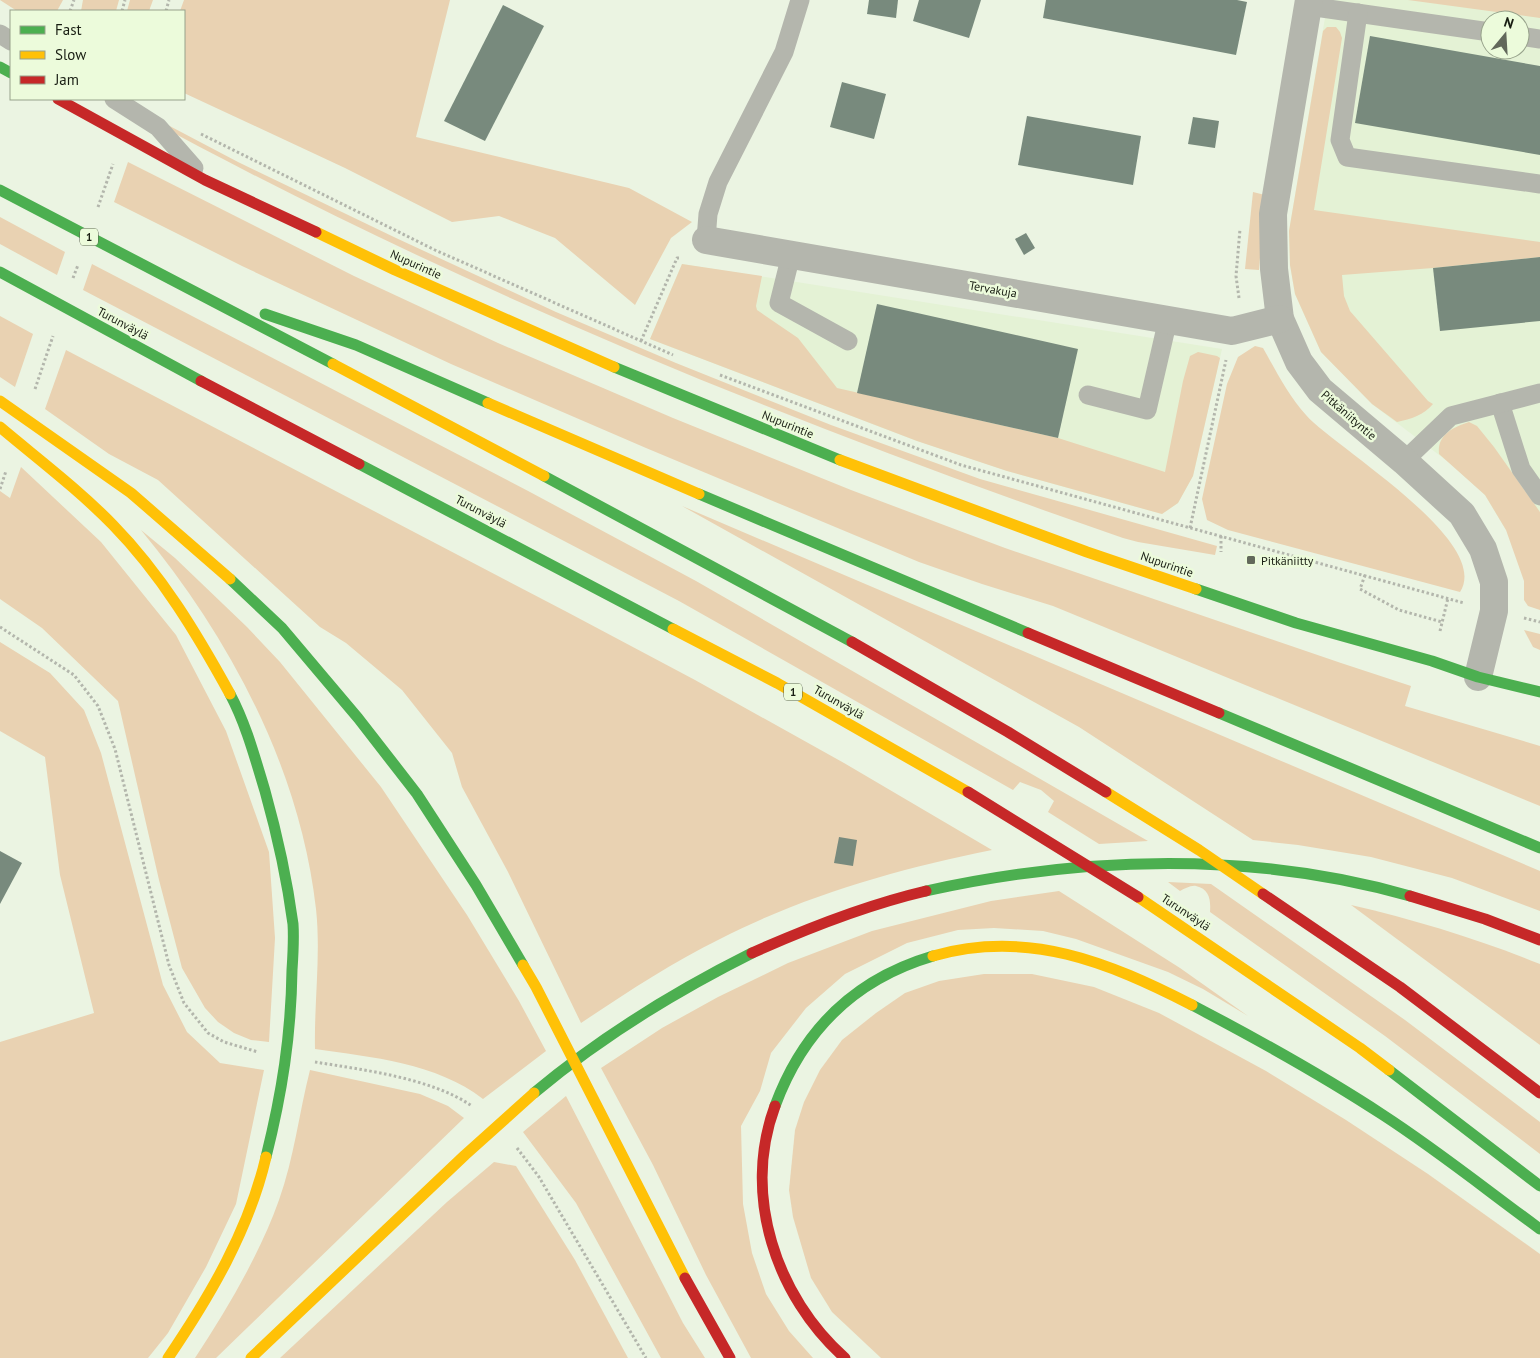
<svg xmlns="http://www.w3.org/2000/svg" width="1540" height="1358" viewBox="0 0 1540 1358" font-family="'PT Sans',sans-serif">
  <rect width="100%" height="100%" fill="#ebf4e2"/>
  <g fill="#e4f2d5" fill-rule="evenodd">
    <path d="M1328,0h212v512l-2,-2 -32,20 -21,-35 -34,-31 -79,-60 -51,-52 -26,-58 -5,-29 -1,-34zM1490,20h30v30h-30z"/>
    <path d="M682,264l540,85 -29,127 -15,27 -16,11 -155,-43 -90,-30 -267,-102z"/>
  </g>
  <g fill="#e9d2b2">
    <path d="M0,0h63l-6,11h-40z"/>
    <path d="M83,0h36l-3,11h-35z"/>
    <path d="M130,0h23l-4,11h-22z"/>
    <path d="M184,0h266l-34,137 213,51 63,34 -21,16 -36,67 -80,-67 -56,-22 -47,6 -107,-54 -161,-75v-82h-4z"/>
    <path d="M1408,0h132v18z"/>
    <path d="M1327,27h9l4,5 2,6 -28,172 226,32v15l-107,11 -91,7 2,21 6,15 78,90 5,3c-9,11 -22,15 -36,18l-25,-18 -51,-52 -26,-58 -5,-29 -1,-34 34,-200z"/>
    <path d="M145,113l93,49 158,76 160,74 120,51 155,62 149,54 237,67 -2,9 -77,-13 -15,-4c-336,-116 -667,-251 -979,-421z"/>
    <path d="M128,162l226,114 144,67 175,75 178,72 154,58 336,115 70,23 -6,20 135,40v60l-487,-200 -71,-22 -63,-22 -273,-114 -195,-84 -209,-98 -128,-64z"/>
    <path d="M1253,192l16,4 -6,25 -4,49 -14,-1z"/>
    <path d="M0,217l65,35 -8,23 -57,-31z"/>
    <path d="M92,264l438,228 166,89 452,260 -49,3 -51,-32 6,-11 -13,-11 -21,-8 -7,8 -334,-189 -596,-311z"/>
    <path d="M682,264l80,12 -6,30 1,4 41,28 39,50 221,50 107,34 18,-91 7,-25 8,-4 19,4 3,2 -27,118 -15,27 -16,11 -155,-43 -90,-30 -267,-102z"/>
    <path d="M0,316l33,18 -18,53 -15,-10z"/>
    <path d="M1255,346l8,2c13,23 25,47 43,67 28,32 187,126 154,177l-232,-62 -21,-10 -5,-21 25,-115 11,-27z"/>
    <path d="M66,350l501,262 128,68 149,83 148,87c-94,19 -186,45 -272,89 -49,24 -94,54 -139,84l-73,-151 -46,-85 -10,-34 -50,-63 -56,-47 -26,-16 -162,-147 -49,-26 -64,-45z"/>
    <path d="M1469,422l8,4 17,21 46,65v98l-12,-4 -4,-6v-19l-18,-51 -21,-35 -46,-41c-2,-19 14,-27 30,-32z"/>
    <path d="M21,467l80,75 75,93 50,96 43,121 6,86 -6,104 -18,-2 -17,-7 -16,-11 -13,-14 -23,-40 -23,-88 -41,-179 -76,-73 -42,-29v-108l10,7z"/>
    <path d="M682,506l858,365v40l-88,-33 -81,-21 -73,-12 -45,-5 -174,-113z"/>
    <path d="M141,530l34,28 72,69 33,35 101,125 86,128 52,86 27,50 -63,48c-46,-36 -112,-42 -168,-50 -1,-47 6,-94 1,-140 -16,-141 -86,-271 -175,-379z"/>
    <path d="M1524,630l16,4v16l-7,-3z"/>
    <path d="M0,642l50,31 34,37 17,43 62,232 24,47 33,31 44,7 -28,134 -30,63 -38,66 -20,25h-148v-316l94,-29 -34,-138 -15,-118 -45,-26z"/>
    <path d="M1168,882l43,2 194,136 135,102v32l-155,-118 -175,-124c1,-13 -1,-23 -14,-26 -5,-1 -12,3 -16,5z"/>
    <path d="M1059,891l121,77 68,48 -45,-27 -35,-17 -92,-33 -33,-8 -49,-3 -36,2 -51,13 -62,31 -39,34 -35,45 -11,38 -19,35 2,78 9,49 14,41 23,37 24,27h-62l-45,-83 -53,-110 -52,-97 61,-40 56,-31 70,-34 84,-32 119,-30z"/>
    <path d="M1351,905c65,15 127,34 189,59v81z"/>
    <path d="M984,974h48l62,13 65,26 107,58 80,49 82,54 112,80v104h-659l-49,-46 -21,-34 -18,-61 -4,-27 6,-60 9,-28 16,-32 22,-30 34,-27 29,-20 34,-12z"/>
    <path d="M310,1070l110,24 28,12 16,12 -248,240h-21c32,-49 64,-102 84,-158 15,-42 20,-87 31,-130z"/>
    <path d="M566,1096l117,227 22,35h-44l-85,-155 -53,-71z"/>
    <path d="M494,1162l22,4 59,94 53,98h-348l167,-156z"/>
  </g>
  <g fill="#788a7d">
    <path d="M869,0h29l-2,18 -29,-4z"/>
    <path d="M919,0h62l-12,38 -56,-17z"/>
    <path d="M1046,0h191l10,2 -11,53 -193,-37z"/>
    <path d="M503,5l41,21 -59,115 -41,-20z"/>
    <path d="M1370,36l170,30v89l-185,-32z"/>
    <path d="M842,82l44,12 -12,45 -44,-12z"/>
    <path d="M1027,116l114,20 -8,49 -115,-20z"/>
    <path d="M1193,117l26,4 -4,27 -27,-4z"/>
    <path d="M1026,233l9,15 -11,7 -9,-16z"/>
    <path d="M1540,257v64l-100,10 -7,-63z"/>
    <path d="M877,304l201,45 -20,89 -201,-45z"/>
    <path d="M839,837l18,3 -4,26 -19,-3z"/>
    <path d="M0,851l22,12 -22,41z"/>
  </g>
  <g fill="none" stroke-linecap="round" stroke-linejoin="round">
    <g stroke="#b3b6ac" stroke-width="3" stroke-dasharray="2.5 2.5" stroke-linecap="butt">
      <path d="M70,11l4,-11"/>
      <path d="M122,11l3,-11"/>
      <path d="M166,11l3,-11"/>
      <path d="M201,134l234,116 238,105"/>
      <path d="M98,207l15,-43"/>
      <path d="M73,278l5,-13"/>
      <path d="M1239,298l-3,-22 4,-47"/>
      <path d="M641,341l36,-83h4"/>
      <path d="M720,375l241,90 503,138"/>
      <path d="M35,389l18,-53"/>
      <path d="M0,489l6,-18"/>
      <path d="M1190,528l36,-168"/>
      <path d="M1221,536v16"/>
      <path d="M1365,575l-5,14 39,21 43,12"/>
      <path d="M1524,618l16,4"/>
      <path d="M0,627l74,48 24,31 17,43 54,216 15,38 24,30 16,9 34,10"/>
      <path d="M1440,631l8,-33"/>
      <path d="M315,1062c49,8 116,16 157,44"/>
      <path d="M517,1148l22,29 107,181"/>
    </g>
    <g stroke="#b4b6ad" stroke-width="19">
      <path d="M1308,6l182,26"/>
      <path d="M1358,13l-18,127 7,17 193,27"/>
      <path d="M0,34l11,7"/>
      <path d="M1520,36l20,3"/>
      <path d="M114,99l44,28 36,41"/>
      <path d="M706,240l2,-26 10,-32 66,-130 16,-52"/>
      <path d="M791,255l-12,48 69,38"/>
      <path d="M1088,395l59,15 21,-91"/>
      <path d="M1500,403l21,66 19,27"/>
      <path d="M1404,461l47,-45 89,-23"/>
    </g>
    <g stroke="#b4b6ad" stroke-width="28">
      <path d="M1309,0l-36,214 1,55 6,50 19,43 21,28 84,71 58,53 21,35 11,33v29l-16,66"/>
      <path d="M706,240l526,91 48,-12"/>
    </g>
    <g stroke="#4caf50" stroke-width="11">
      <path d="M0,67l11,6"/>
      <path d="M0,190l333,174"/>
      <path d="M0,272l201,109"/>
      <path d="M265,314l91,31 132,58"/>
      <path d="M614,367l226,93"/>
      <path d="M359,464l314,165"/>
      <path d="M544,476l308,166"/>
      <path d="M699,494l329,139"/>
      <path d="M230,579l52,49 76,90 59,76 59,91 47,80"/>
      <path d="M1196,589l100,34 136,38 46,16 62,15"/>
      <path d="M230,694c16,30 25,64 35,97 12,43 22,88 28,133 1,15 0,31 -1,46 -1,66 -10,123 -26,187"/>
      <path d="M1219,713l321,135"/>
      <path d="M926,891c158,-35 327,-40 484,5"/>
      <path d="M1192,1005c65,34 130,70 191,110 54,35 105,76 157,114"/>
      <path d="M1389,1070l151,116"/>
      <path d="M534,1093c67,-56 140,-101 218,-140"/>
      <path d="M775,1106c28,-76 80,-127 158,-150"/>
    </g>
    <g stroke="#ffc107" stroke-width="11">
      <path d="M316,232l79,38 219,97"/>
      <path d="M333,364l211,112"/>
      <path d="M0,401l131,92 99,86"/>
      <path d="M488,403l211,91"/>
      <path d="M0,427c38,32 78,62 113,98 48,49 84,109 117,169"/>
      <path d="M840,460l247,92 109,37"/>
      <path d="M673,629l104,54 191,109"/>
      <path d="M1106,792l93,58 64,44"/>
      <path d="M1138,897l222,151 29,22"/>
      <path d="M933,956c95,-27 175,6 259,49"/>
      <path d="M523,965l13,22 149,291"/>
      <path d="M168,1358c42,-62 81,-128 98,-201"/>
      <path d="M251,1358l214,-203 69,-62"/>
    </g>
    <g stroke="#c62828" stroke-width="11">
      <path d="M58,99l147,81 111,52"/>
      <path d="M201,381l158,83"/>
      <path d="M1028,633l191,80"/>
      <path d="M852,642l156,90 98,60"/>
      <path d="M968,792l170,105"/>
      <path d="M1263,894l137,93 140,106"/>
      <path d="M1410,896l75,23 55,21"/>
      <path d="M752,953c56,-25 114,-48 174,-62"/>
      <path d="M775,1106c-33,89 1,191 70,252"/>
      <path d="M685,1278l45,80"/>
    </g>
  </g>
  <rect fill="#62685b" stroke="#ecfbdb" stroke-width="2" x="1246" y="555" width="10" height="10" rx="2.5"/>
  <g text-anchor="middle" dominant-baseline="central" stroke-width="5" stroke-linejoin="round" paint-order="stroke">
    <g fill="#ecfbdb" stroke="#58604e" stroke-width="1">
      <rect x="80" y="228.5" width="18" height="17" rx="4"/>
      <rect x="784" y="683.5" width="18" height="17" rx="4"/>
    </g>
    <g font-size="11" font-weight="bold" fill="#181d12">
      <text x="89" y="237">1</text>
      <text x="793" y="692">1</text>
    </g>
    <g font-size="12" fill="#181d12" stroke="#ecfbdb">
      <text transform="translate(416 264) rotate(24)">Nupurintie</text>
      <text transform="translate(993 289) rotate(10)">Tervakuja</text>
      <text transform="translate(123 323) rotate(28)">Turunväylä</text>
      <text transform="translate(1349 415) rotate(41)">Pitkäniityntie</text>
      <text transform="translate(788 424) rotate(22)">Nupurintie</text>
      <text transform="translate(481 511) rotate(28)">Turunväylä</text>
      <text transform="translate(1167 564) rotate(19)">Nupurintie</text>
      <text transform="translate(839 702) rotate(30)">Turunväylä</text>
      <text transform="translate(1186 912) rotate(34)">Turunväylä</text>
    </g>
    <g font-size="12" fill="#181d12" stroke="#ecfbdb" text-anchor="start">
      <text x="1261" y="560">Pitkäniitty</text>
    </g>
  </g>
  <rect x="10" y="10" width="175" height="90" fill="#ecfbdb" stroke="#97a28b"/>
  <rect x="20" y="26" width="25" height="8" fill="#4caf50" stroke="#97a28b"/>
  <text x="55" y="35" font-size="15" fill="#181d12">Fast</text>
  <rect x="20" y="51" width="25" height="8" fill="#ffc107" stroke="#97a28b"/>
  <text x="55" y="60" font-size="15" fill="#181d12">Slow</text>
  <rect x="20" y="76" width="25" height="8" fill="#c62828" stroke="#97a28b"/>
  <text x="55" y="85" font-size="15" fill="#181d12">Jam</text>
  <g transform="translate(1505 35) rotate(18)"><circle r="24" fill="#ecfbdb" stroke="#97a28b"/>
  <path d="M0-4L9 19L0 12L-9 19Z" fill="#62685b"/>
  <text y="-8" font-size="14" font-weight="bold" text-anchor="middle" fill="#181d12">N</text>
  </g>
</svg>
